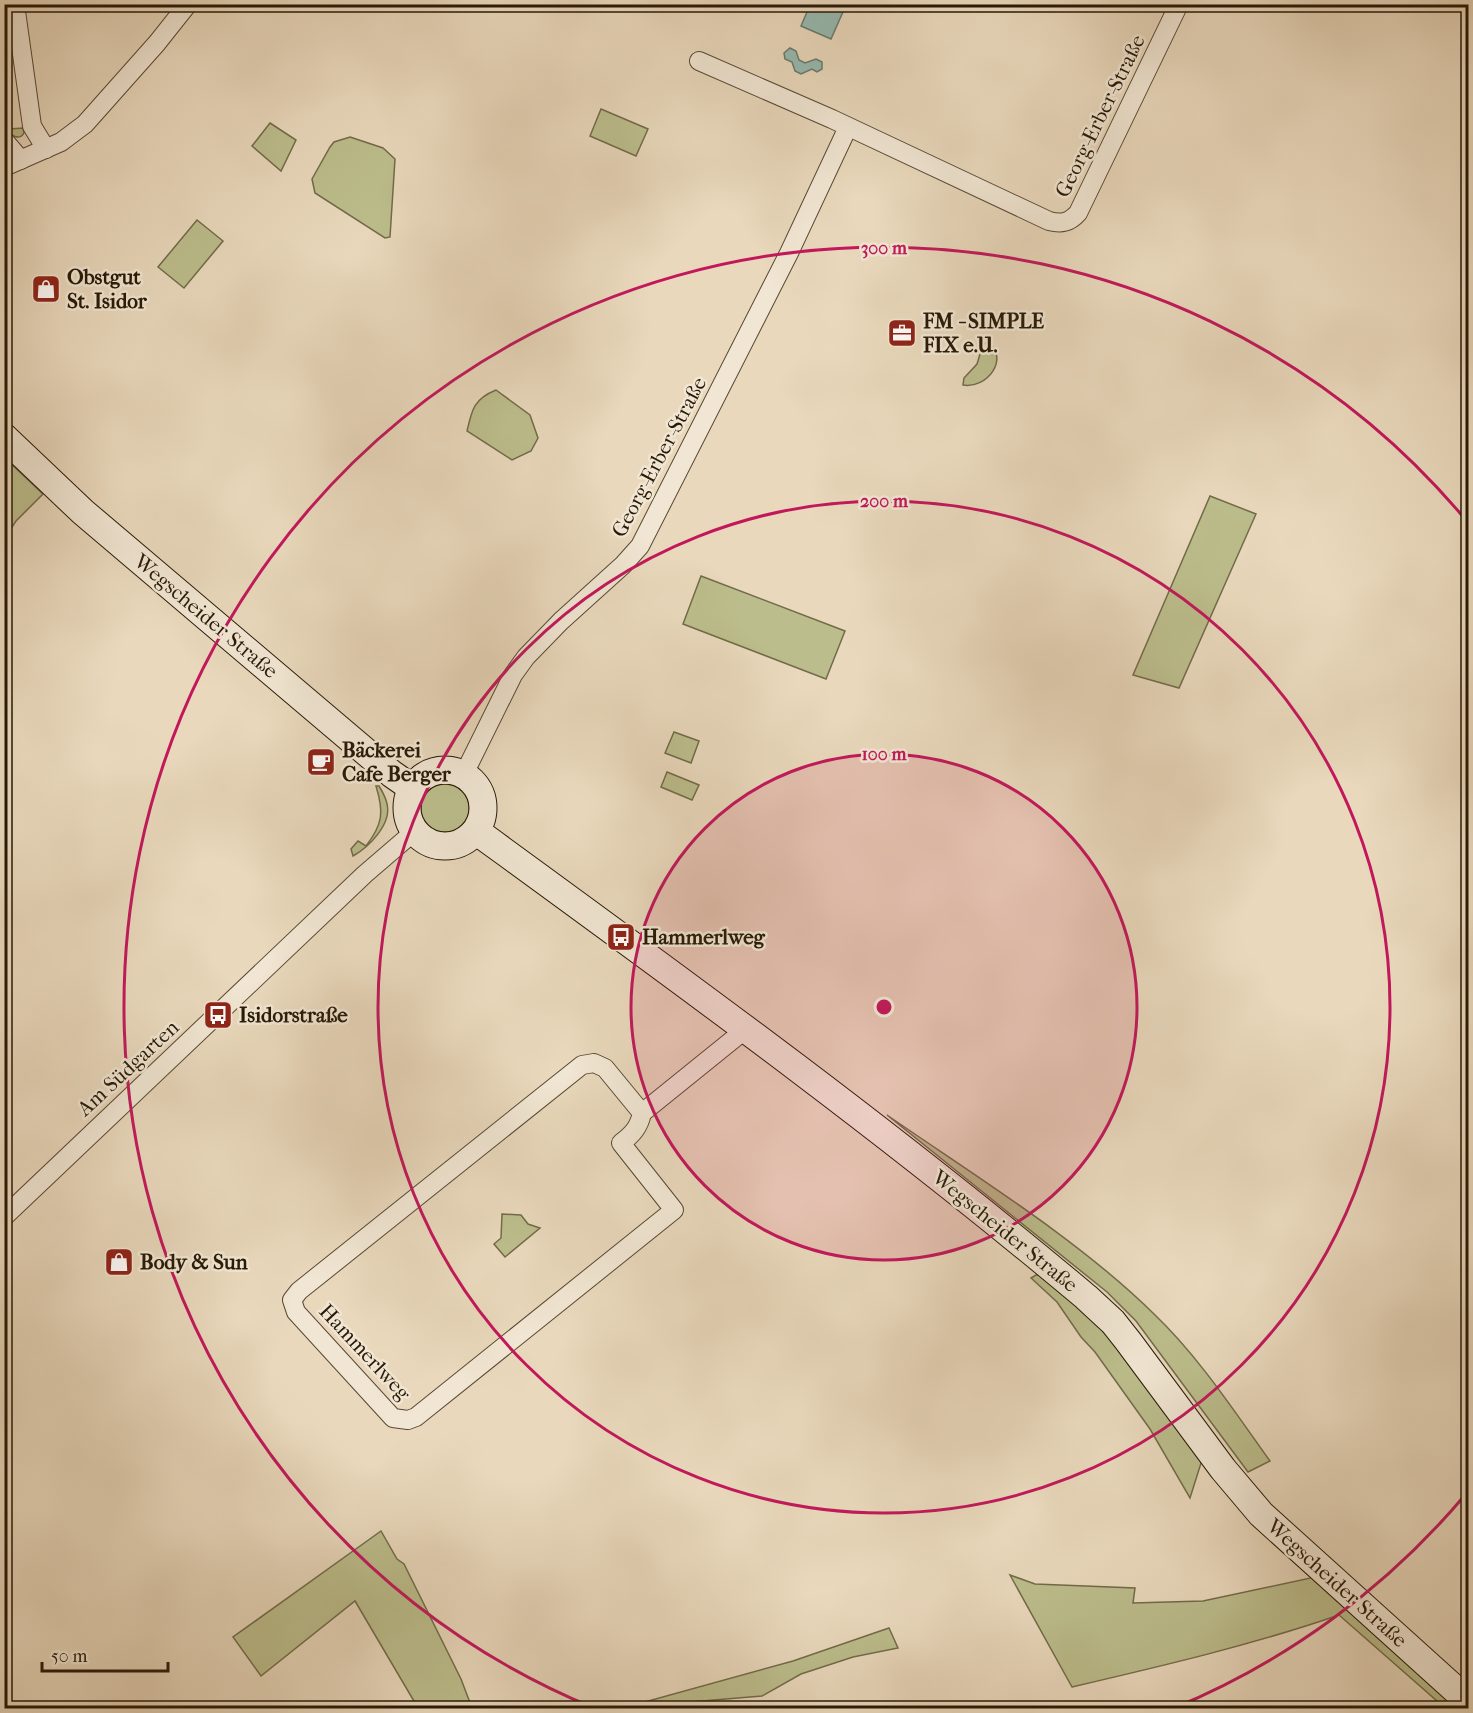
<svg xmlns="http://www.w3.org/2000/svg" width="1473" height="1713" viewBox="0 0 1473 1713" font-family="'IM FELL French Canon',serif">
  <rect width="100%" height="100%" fill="#e9d8bc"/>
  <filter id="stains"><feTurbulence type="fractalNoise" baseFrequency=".00333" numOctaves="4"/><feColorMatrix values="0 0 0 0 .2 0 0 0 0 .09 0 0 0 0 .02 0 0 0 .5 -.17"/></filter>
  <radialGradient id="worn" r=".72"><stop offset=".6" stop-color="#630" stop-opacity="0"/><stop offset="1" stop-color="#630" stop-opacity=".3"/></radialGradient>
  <g fill="#bcbd8c" stroke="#726b49" stroke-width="1.5">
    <path d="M5,80l4,49 14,-1 1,5c-5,9 -14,1 -19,-3z"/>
    <path d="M601,109l47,20 -12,27 -46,-20z"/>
    <path d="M270,123l26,17 -15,31 -29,-25z"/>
    <path d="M350,137l33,11 12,11 -5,78 -5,1 -70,-45 -3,-14 18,-32 4,-5z"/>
    <path d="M197,220l26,21 -39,47 -26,-21z"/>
    <path d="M988,342c22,17 -1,47 -25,43l1,-7 13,-14 6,-20z"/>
    <path d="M496,390l34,25 8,23 -7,13 -19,9 -45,-29c5,-22 7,-32 29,-41z"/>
    <path d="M5,458l38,36 -27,27 -11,17z"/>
    <path d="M1210,496l46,18 -77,174 -46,-13z"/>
    <path d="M701,576l144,55 -19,48 -143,-55z"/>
    <path d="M674,732l25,9 -8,22 -26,-10z"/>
    <path d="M667,772l32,13 -7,15 -31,-13z"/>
    <circle cx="445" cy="808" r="24"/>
    <path d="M376,786h3c3,5 7,12 8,18 5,20 -18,43 -34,52l-2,-7 7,-8 8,5c17,-22 18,-34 10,-60z"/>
    <path d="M887,1115c88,61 191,124 267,199 45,43 80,97 116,147l-22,11 -112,-151 -29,-29z"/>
    <path d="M502,1214l19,1 7,9 12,4 -35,29 -11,-13 7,-6z"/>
    <path d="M1036,1275h10l58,54 98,131 -12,38 -40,-69 -55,-77 -14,-15 -24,-35 -26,-24z"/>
    <path d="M381,1531l16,28 7,5 57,115 11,29h-54l-63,-107 -94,75 -28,-39z"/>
    <path d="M1010,1575l25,9 100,4 -2,15 70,-2 112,-24 149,131h-19l-106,-93c-87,30 -177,51 -267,72z"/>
    <path d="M889,1628l9,20 -45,9 -52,17 -39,22 -108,9 -13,3h-18l170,-47z"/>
  </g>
  <g fill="#97bab1" stroke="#6a7a6d" stroke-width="1.5">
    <path d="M810,5h36l-15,34 -30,-13z"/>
    <path d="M790,48l6,3 3,9 6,3 11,-4 6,3v7l-5,3 -5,-3 -11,5 -6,-3 -3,-9 -7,-3 -1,-6z"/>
  </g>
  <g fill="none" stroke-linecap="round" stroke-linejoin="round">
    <g stroke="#584934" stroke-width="20">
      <g id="street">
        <path d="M15,4l17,122 14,23"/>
        <path d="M699,61l133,58 217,102c12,3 20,2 29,-8l101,-209"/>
        <path d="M4,140l17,20"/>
        <path d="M4,167l57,-25 24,-18 72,-81 31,-39"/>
        <path d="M464,774l49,-99 13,-18 35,-36 62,-56 17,-19 149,-293 59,-126"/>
        <path d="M642,1113l-37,-45 -11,-5 -12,2 -283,226 -7,9 4,12 97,106 15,2 8,-3 258,-207 -53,-67c12,-9 18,-16 21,-30l104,-84"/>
        <path d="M4,1217l361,-343 50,-43"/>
      </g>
    </g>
    <g stroke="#271906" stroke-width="29">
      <g id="secondary">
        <path d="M4,437l79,75 309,262 20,14"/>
        <circle cx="445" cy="808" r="38"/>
        <path d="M476,831c207,151 414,301 610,466l27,25 15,19 95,128 38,45 207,187"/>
      </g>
    </g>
    <use href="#street" stroke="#f1e6d3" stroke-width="18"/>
    <use href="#secondary" stroke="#f1e6d3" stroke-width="27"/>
  </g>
  <circle cx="884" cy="1007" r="253" fill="#c2185b" fill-opacity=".12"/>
  <g fill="none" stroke="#c2185b" stroke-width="3">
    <circle cx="884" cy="1007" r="253"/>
    <circle cx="884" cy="1007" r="506"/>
    <path d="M1465 1495A759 759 0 0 1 1174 1708M594 1708A759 759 0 1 1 1465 519"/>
  </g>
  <defs>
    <g id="shop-square" transform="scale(1.5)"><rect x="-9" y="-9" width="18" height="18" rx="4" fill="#8f2418" stroke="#f1e6d3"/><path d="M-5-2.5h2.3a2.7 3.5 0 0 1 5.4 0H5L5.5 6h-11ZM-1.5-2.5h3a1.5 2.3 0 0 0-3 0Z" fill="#fff"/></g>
    <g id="office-square" transform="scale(1.5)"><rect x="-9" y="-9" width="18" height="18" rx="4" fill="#8f2418" stroke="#f1e6d3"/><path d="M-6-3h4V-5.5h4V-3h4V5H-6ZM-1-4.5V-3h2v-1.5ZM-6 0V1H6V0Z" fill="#fff"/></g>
    <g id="cafe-square" transform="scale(1.5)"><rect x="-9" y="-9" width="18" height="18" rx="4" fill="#8f2418" stroke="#f1e6d3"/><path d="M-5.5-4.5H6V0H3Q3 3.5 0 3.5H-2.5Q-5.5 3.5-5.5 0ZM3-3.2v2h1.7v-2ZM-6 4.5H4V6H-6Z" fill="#fff"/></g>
    <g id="bus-square" transform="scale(1.5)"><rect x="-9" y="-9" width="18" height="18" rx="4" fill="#8f2418" stroke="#f1e6d3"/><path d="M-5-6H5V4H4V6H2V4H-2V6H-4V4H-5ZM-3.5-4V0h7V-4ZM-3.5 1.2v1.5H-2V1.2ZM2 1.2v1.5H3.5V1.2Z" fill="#fff"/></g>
  </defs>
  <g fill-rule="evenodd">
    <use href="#shop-square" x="46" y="289"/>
    <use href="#office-square" x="902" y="333"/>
    <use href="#cafe-square" x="321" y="762"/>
    <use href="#bus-square" x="621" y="937"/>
    <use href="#bus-square" x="218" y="1015"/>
    <use href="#shop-square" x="119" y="1262"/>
  </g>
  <g text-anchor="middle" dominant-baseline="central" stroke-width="5" stroke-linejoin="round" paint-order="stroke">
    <g font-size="21" fill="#271906" stroke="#f1e6d3">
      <text transform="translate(1100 116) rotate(-64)">Georg-Erber-Straße</text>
      <text transform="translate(659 457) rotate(-62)">Georg-Erber-Straße</text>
      <text transform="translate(206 616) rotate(40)">Wegscheider Straße</text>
      <text transform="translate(128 1068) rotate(-43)">Am Südgarten</text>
      <text transform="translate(1005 1231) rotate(39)">Wegscheider Straße</text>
      <text transform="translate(365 1352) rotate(47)">Hammerlweg</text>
      <text transform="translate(1337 1583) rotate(42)">Wegscheider Straße</text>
    </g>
    <g font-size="21" font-weight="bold" fill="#271906" stroke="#f1e6d3" text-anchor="start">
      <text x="67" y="277">Obstgut<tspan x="67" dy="24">St. Isidor</tspan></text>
      <text x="923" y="321">FM - SIMPLE<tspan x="923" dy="24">FIX e.U.</tspan></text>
      <text x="342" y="750">Bäckerei<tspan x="342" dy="24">Cafe Berger</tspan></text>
      <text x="642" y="937">Hammerlweg</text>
      <text x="239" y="1015">Isidorstraße</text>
      <text x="140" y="1262">Body &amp; Sun</text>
    </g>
  </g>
  <circle cx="884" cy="1007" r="9" fill="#c2185b" stroke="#f1e6d3" stroke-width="3"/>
  <g font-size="18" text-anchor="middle" font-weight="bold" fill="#c2185b" stroke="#f1e6d3" stroke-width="5" stroke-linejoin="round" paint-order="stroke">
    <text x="884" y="254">300 m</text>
    <text x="884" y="507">200 m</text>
    <text x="884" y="760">100 m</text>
  </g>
  <rect width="1473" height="1713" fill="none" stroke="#e9d8bc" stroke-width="24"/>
  <rect x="6" y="6" width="1461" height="1701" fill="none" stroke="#271906" stroke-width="3"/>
  <rect x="12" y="12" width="1449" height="1689" fill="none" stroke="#271906" stroke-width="1.5"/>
  <path d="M42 1662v9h126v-9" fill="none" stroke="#271906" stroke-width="3"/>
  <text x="51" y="1662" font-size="18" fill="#271906" stroke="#f1e6d3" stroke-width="4.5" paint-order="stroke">50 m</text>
  <rect width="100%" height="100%" filter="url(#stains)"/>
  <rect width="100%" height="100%" fill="url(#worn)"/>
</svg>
